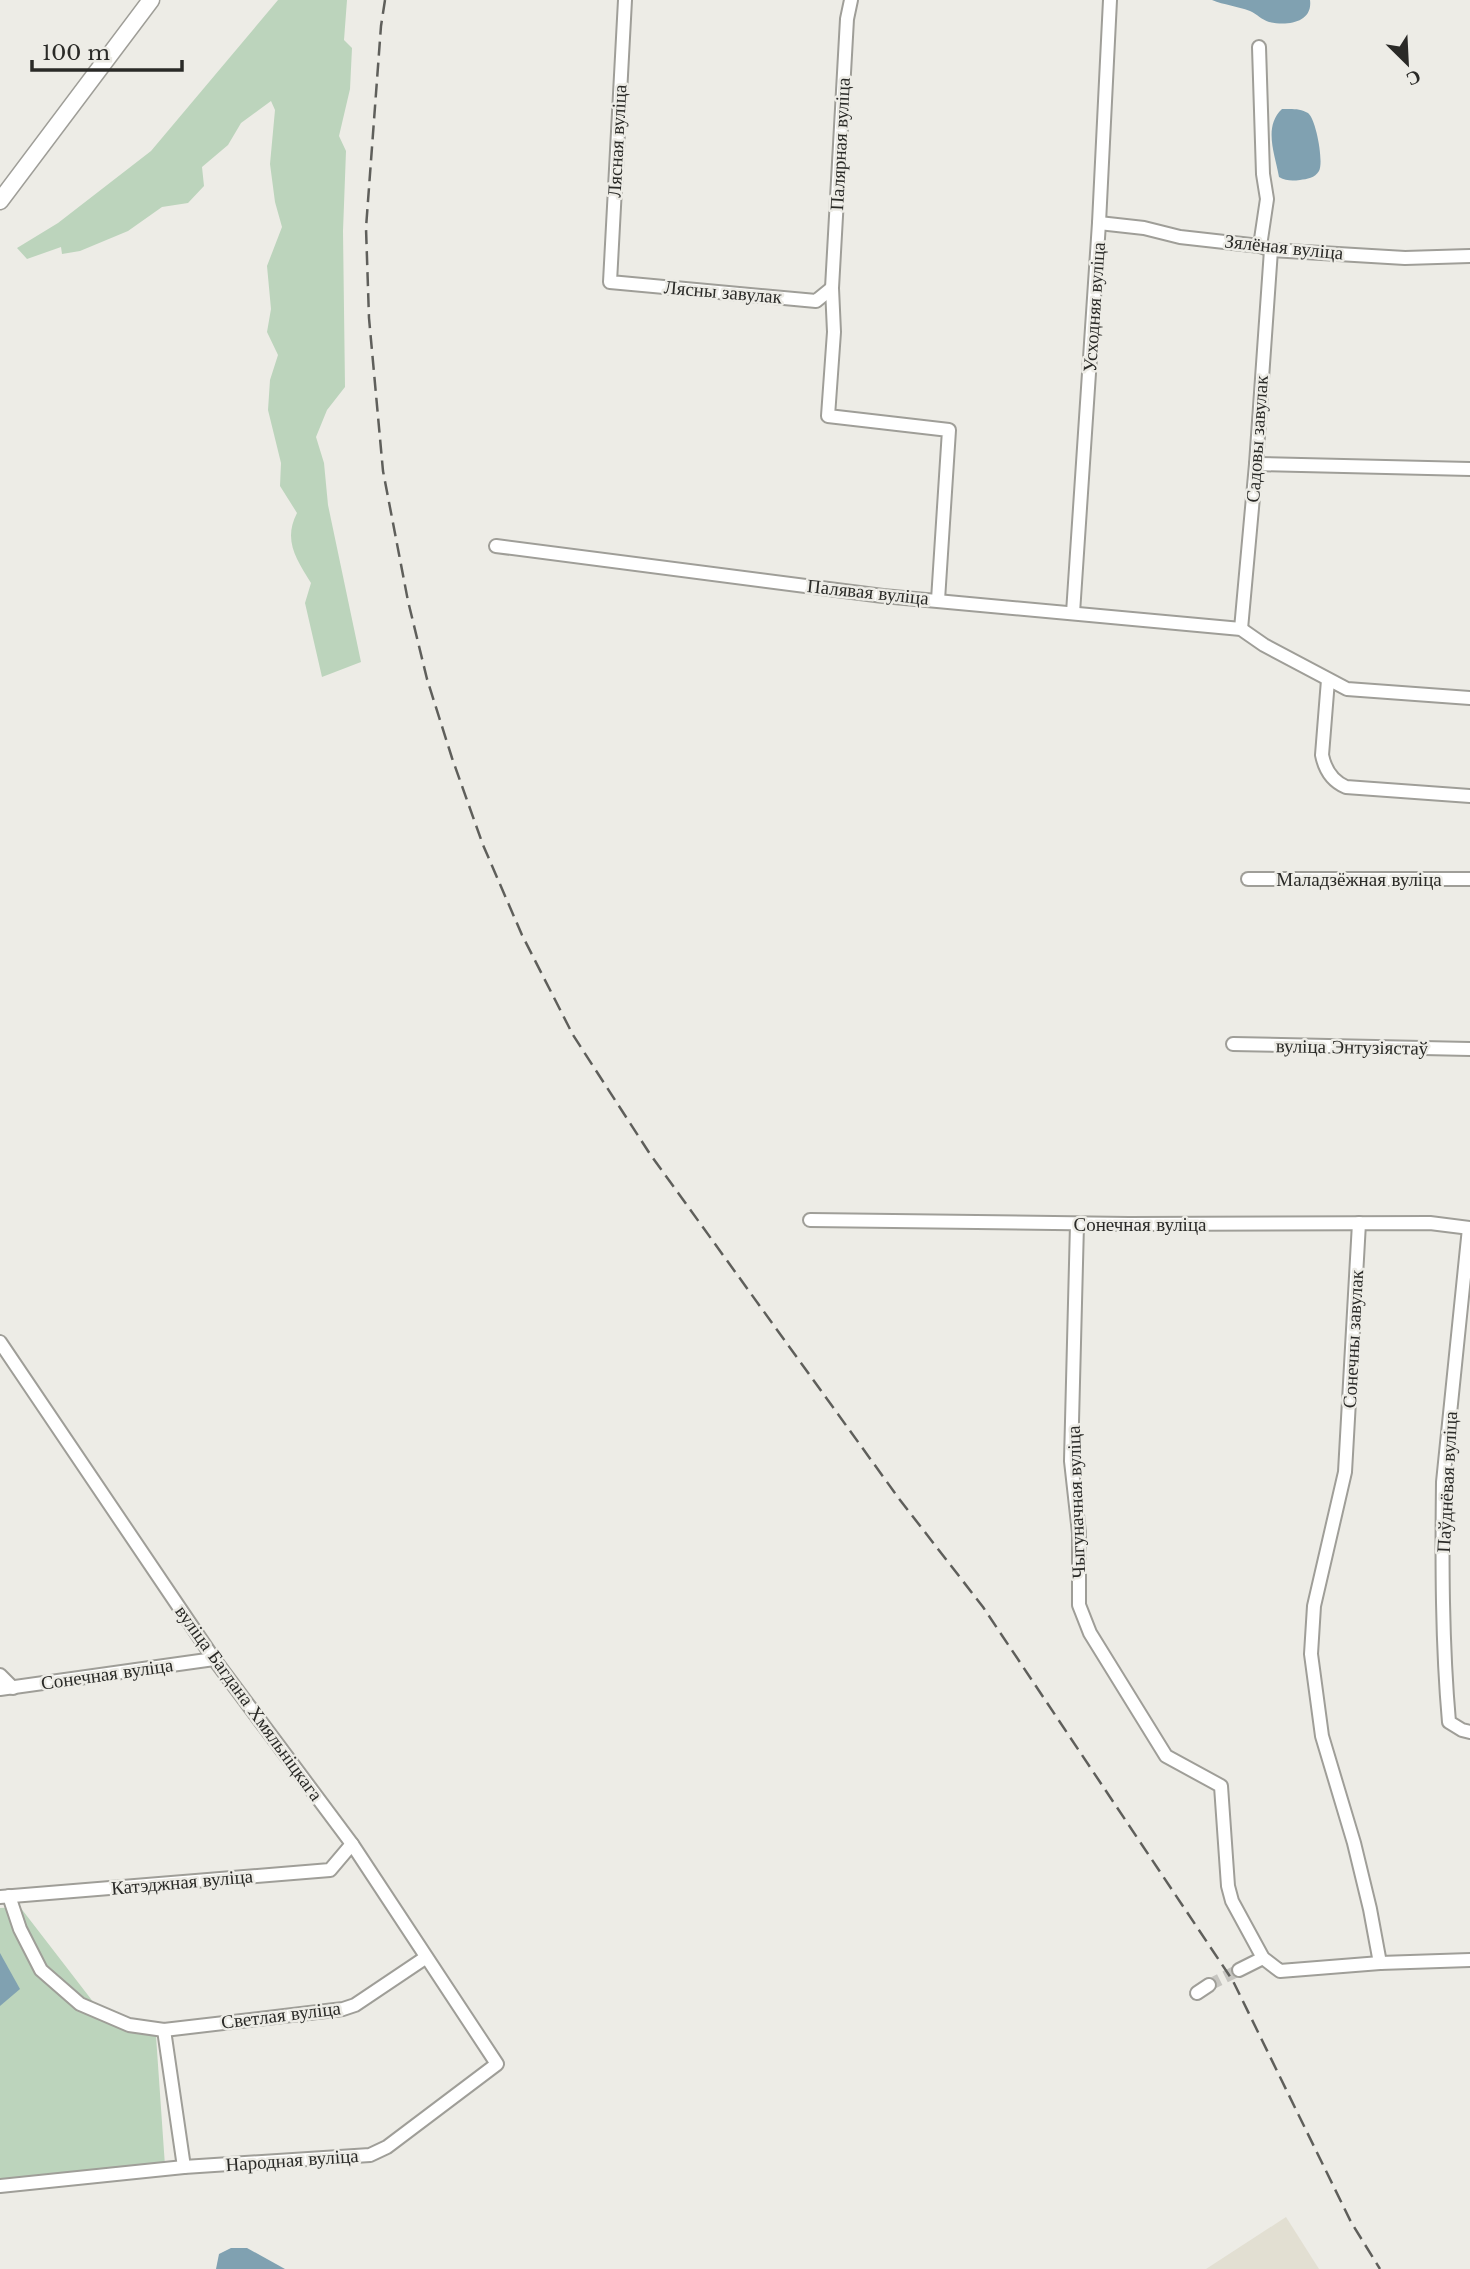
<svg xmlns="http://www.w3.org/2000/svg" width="1470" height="2269" viewBox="0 0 1470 2269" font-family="'Libre Baskerville',serif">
  <rect width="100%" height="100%" fill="#edece6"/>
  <path fill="#e2dfd2" d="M1286,2217l33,52h-113z"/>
  <g fill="#bcd4bc">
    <path d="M278,0h69l-3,40 8,8 -2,41 -11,47 7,15 -3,80 2,156 -18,23 -11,27 8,26 4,42 33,157 -39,15 -17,-74 6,-20c-15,-24 -28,-43 -14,-70l-17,-27 1,-23 -13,-53 2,-30 8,-25 -11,-23 4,-23 -4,-43 15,-39 -7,-25 -5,-38 5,-54 -4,-9 -30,22 -13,22 -26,22 2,19 -16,17 -26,4 -34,24 -48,20 -18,3 -1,-7 -34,12 -10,-11 41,-25 93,-72z"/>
    <path d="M20,1907l74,96 33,26 29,7 9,130 -165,15v-273z"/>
  </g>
  <g fill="#80a1b1">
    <path d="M1212,0h98c3,23 -23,26 -41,22 -7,-2 -12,-8 -19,-11 -13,-5 -26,-6 -38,-11z"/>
    <path d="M1282,109c9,0 18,-1 26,4 8,6 16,49 11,58 -4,7 -12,8 -19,9 -8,1 -14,1 -21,-3 -4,-23 -16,-50 3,-68z"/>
    <path d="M0,1953l20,36 -20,17z"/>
    <path d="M231,2248h16l38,21h-69l3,-15z"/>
  </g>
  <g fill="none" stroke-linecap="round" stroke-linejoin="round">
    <path stroke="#c6c5c0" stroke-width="12" stroke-dasharray="12 6" stroke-linecap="butt" d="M1209,1985l30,-15"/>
    <g stroke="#9f9e98" stroke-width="16">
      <g id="minor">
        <path d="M625,0l-15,282 206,19 16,-13"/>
        <path d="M851,0l-4,19 -15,269 2,44 -6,84 121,14 -11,170"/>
        <path d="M1259,47l4,127 4,25 -7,47"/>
        <path d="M1099,223l45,5 36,9 80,9 11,4 134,8 65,-2"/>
        <path d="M1256,464l214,5"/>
        <path d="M496,546l387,50 358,33 23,16 83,44 123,9"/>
        <path d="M1073,613l26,-390 11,-223"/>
        <path d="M1241,629l15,-165 15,-214"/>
        <path d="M1328,680l-6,75c3,15 10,26 24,32l124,9"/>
        <path d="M1248,879h222"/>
        <path d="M1233,1044l237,5"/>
        <path d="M810,1220l319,4 301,-1 40,5"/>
        <path d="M1359,1223l-14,249 -31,134 -3,48 11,82 32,107 16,66 10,54"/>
        <path d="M1077,1224l-6,237 8,72v72l11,28 76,123 55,30 7,100 4,15 31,57 17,13 100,-8 90,-3"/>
        <path d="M1469,1228l-26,254c-1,80 -1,161 6,240l13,8 8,2"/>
        <path d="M0,1342l214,317 138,185 145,220 -110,83 -17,8 -186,12 -184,19"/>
        <path d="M0,1675l13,13"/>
        <path d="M0,1689l214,-30"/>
        <path d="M9,1896l11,33 21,41 39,34 49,21 35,5 179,-21 12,-4 70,-47"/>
        <path d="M0,1897l330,-27 22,-26"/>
        <path d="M1239,1970l24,-12"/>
        <path d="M1197,1993l12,-8"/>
        <path d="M164,2030l20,137"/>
      </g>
    </g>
    <g stroke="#9f9e98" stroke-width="19">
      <path id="tertiary" d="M0,201l151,-201"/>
    </g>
    <use href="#minor" stroke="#fff" stroke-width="12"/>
    <use href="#tertiary" stroke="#fff" stroke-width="16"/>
    <path stroke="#5f5f5b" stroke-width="2.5" stroke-dasharray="14 7" stroke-linecap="butt" d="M385,0l-4,26 -15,202 3,90 14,153 25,130 19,78 25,79 31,87 39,90 51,100 77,119 250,346 83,107 250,374 118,241 29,47"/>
  </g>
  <g text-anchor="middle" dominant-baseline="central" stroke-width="5" stroke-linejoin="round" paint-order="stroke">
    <g font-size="19" fill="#2a2a27" stroke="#edece6">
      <text transform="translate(617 141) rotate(-87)">Лясная вуліца</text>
      <text transform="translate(840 144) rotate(-87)">Палярная вуліца</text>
      <text transform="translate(1284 247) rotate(6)">Зялёная вуліца</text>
      <text transform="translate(723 292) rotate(5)">Лясны завулак</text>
      <text transform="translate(1094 307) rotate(-86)">Усходняя вуліца</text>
      <text transform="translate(1257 439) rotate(-86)">Садовы завулак</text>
      <text transform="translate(868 592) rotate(6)">Палявая вуліца</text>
      <text x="1359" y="879">Маладзёжная вуліца</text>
      <text transform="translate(1352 1047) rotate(1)">вуліца Энтузіястаў</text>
      <text x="1140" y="1224">Сонечная вуліца</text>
      <text transform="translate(1353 1339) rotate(-87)">Сонечны завулак</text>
      <text transform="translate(1447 1482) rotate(-87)">Паўднёвая вуліца</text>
      <text transform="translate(1076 1502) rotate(-92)">Чыгуначная вуліца</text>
      <text transform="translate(107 1674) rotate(-8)">Сонечная вуліца</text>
      <text transform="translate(249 1703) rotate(54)">вуліца Багдана Хмяльніцкага</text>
      <text transform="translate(182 1882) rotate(-5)">Катэджная вуліца</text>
      <text transform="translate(281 2015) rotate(-7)">Светлая вуліца</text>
      <text transform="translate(292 2160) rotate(-4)">Народная вуліца</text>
    </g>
  </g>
  <g transform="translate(1407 63) rotate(156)" stroke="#edece6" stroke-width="5" paint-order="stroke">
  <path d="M0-5L12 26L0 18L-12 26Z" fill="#2a2a27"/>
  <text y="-10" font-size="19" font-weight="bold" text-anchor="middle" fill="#2a2a27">С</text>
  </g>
  <path d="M32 60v10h150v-10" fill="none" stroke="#2a2a27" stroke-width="3.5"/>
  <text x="42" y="60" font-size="21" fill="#2a2a27" stroke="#edece6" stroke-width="5" paint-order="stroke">100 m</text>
</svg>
